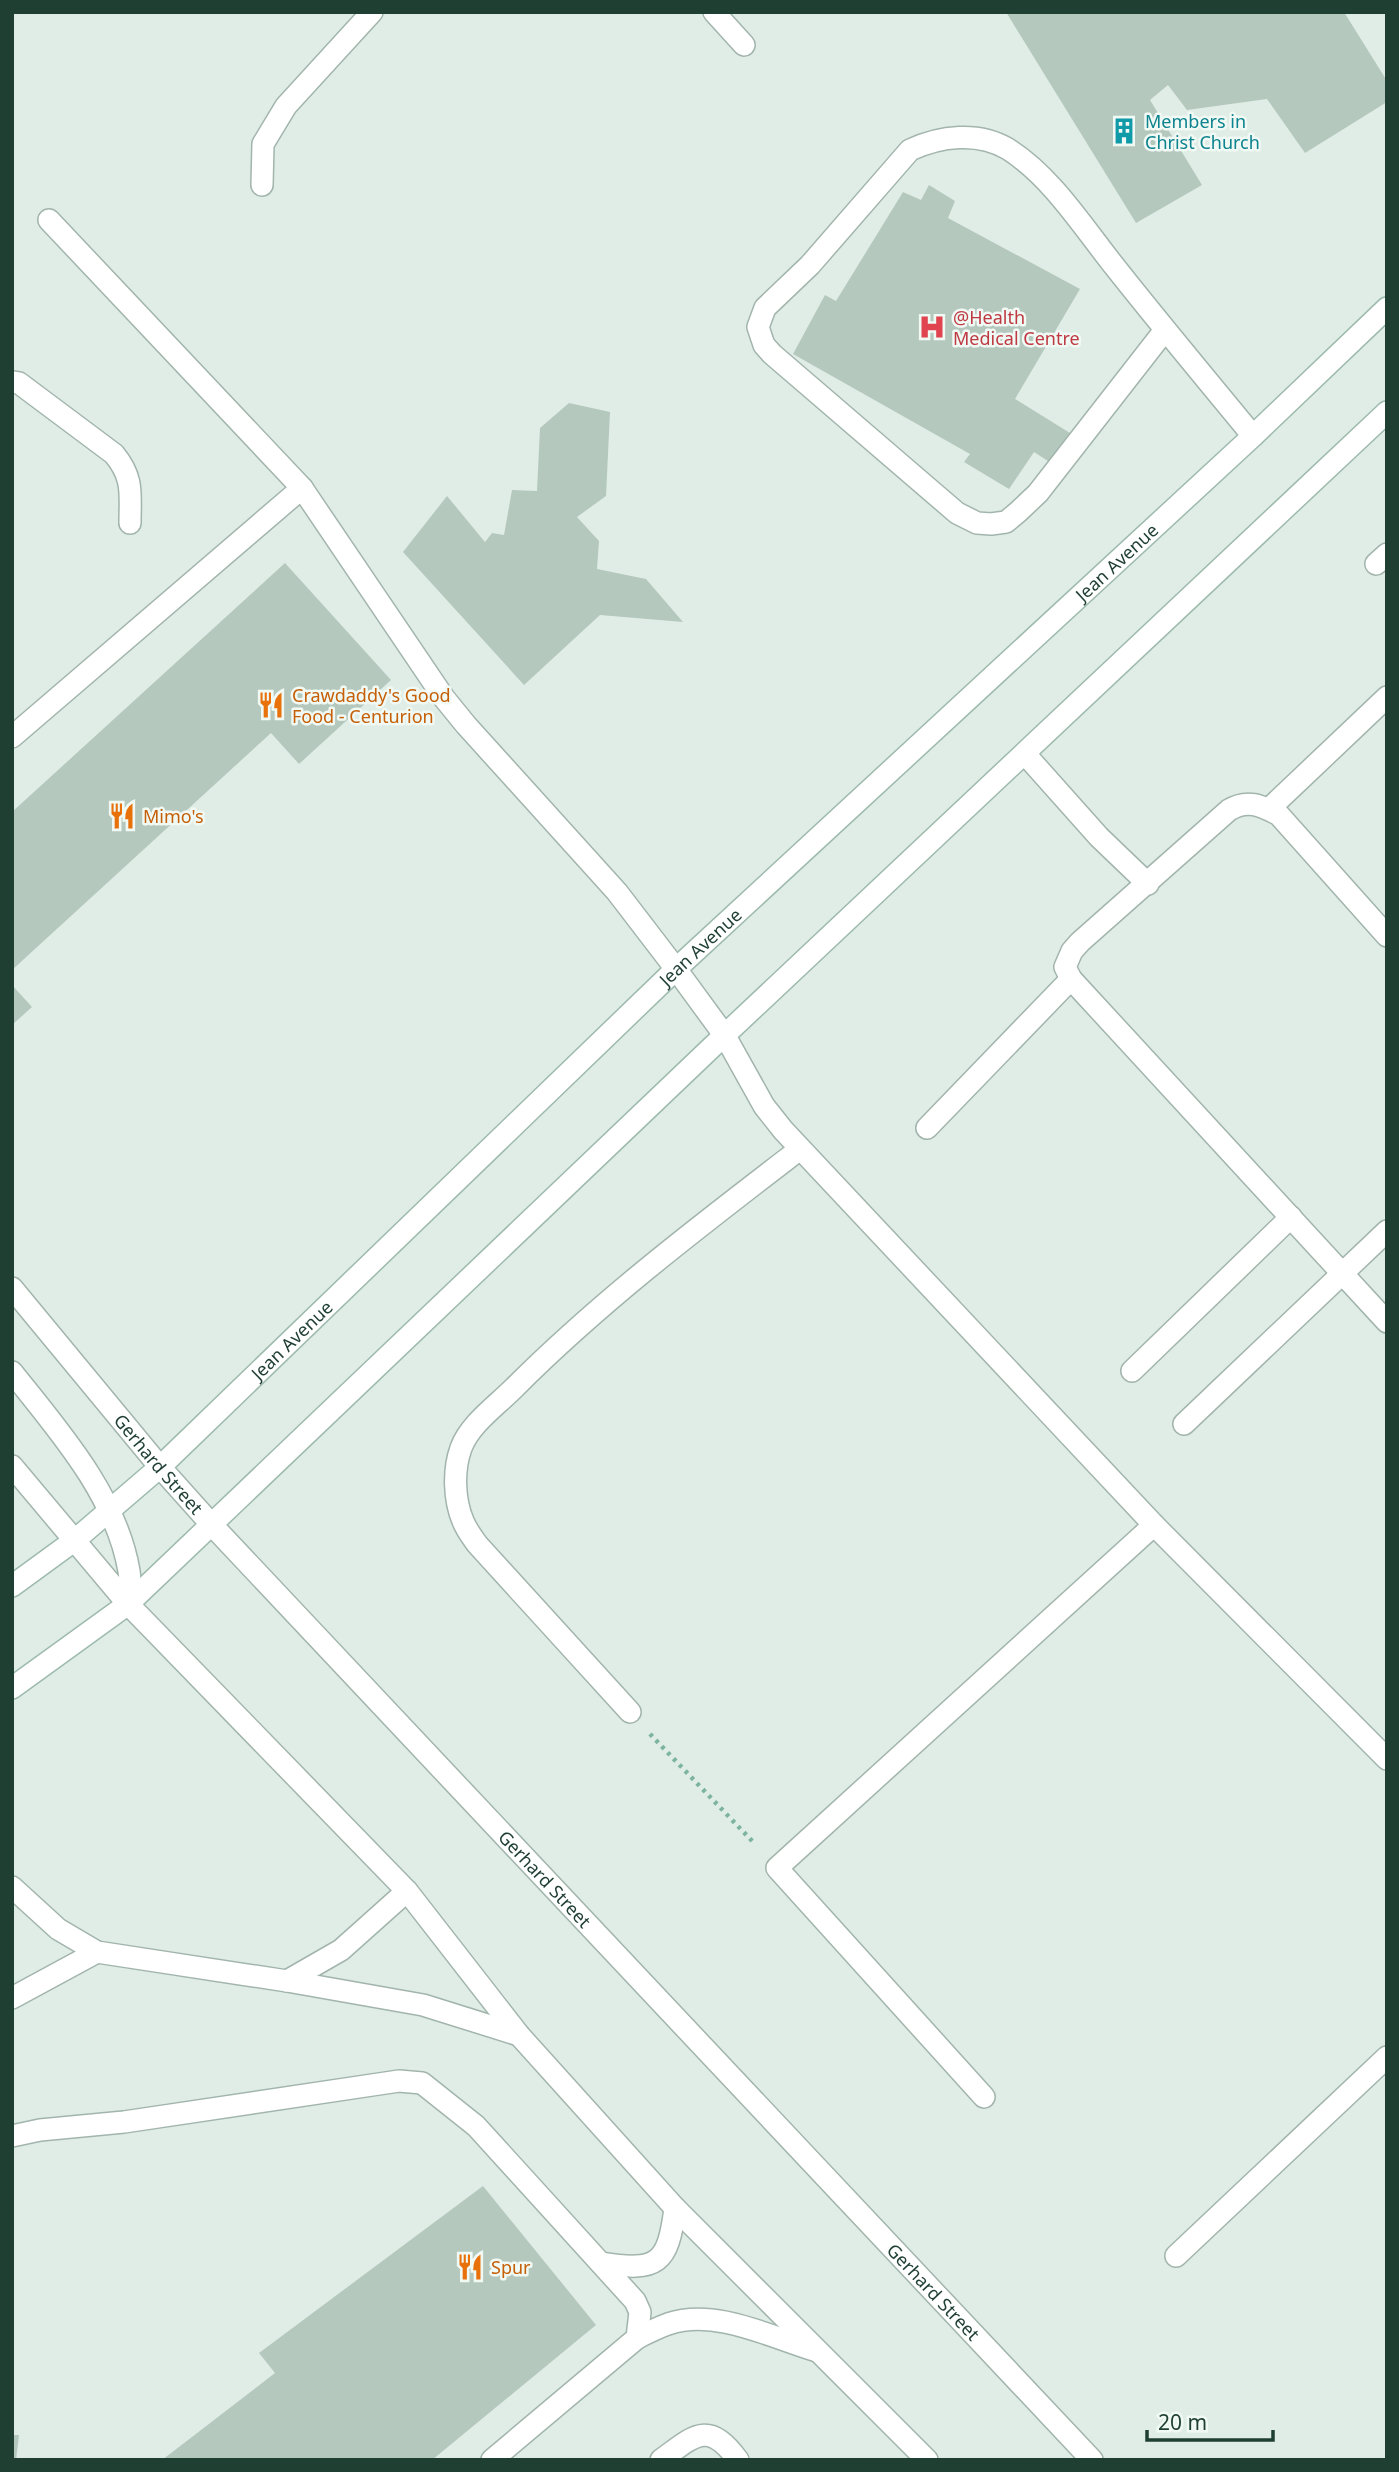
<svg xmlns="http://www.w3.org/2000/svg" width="1399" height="2472" viewBox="0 0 1399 2472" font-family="'Noto Sans',sans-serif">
  <rect width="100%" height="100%" fill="#e0ede6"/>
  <g fill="#b5c8be">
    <path d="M1006,12h338l43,69v21l-82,51 -38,-54 -80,11 -19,-25 -18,15 52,85 -66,38z"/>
    <path d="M929,185l26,16 -7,17 132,71 -65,110 55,34 -19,30 -17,-11 -25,37 -45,-27 6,-8 -177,-100 32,-59 11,6 67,-109 18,8z"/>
    <path d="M569,403l41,9 -4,84 -29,21 22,24 -2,28 49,10 37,43 -83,-7 -76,70 -121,-133 44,-56 38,46 7,-9 12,2 8,-45 25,1 3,-63z"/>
    <path d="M285,563l106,117 -92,84 -28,-31 -259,237v-158z"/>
    <path d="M12,985l20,22 -20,18z"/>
    <path d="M483,2186l113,139 -164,135h-270l113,-87 -16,-20z"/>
    <path d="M12,2435h7l-3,25h-4z"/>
  </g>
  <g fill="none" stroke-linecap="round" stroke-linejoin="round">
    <g stroke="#a2b5ad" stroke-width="24">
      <g id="service">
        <path d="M49,220l253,268"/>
        <path d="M1165,330l-127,163 -20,19 -12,10 -15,2 -14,-1 -20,-10 -185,-159 -8,-9 -6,-18 7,-19 45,-43 100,-115c30,-14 68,-19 98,-1 44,28 75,78 107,118 45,57 92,113 138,169"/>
        <path d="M12,737l290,-249 142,210 22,27 151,167 59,77"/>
        <path d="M12,1887l46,42 39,23 190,29 136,24 96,30"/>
        <path d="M287,1981l54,-31 66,-59"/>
        <path d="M12,1998l85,-46"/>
        <path d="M12,2136l28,-6 84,-8 275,-41 23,2 54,43 159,175 5,11 -3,26 -145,122"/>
        <path d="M601,2263c57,9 67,1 74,-55"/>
        <path d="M637,2338c10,-5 20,-10 31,-14 48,-16 102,13 149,27"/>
        <path d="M661,2460c33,-24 47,-41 77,0"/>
      </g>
    </g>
    <g stroke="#a2b5ad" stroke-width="24">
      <g id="minor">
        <path d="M714,12l30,33"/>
        <path d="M262,185l1,-41 23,-38 86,-94"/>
        <path d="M12,382l7,1 95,71c20,24 16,40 16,69"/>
        <path d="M1376,564l11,-10"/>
        <path d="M1025,754l74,83 49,47"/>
        <path d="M1269,809l118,-112"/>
        <path d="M1387,936l-108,-121c-18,-10 -32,-16 -50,-5l-149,132 -8,9 -7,16 6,12 316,343"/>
        <path d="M676,969l49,67 39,70 19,24 371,395 233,234"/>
        <path d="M927,1128l144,-149"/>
        <path d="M1132,1371l159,-154"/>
        <path d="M1184,1424l203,-193"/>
        <path d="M630,1712l-153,-168c-5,-7 -11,-15 -14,-23 -9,-21 -10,-51 -2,-73 9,-24 35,-42 53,-60 88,-88 187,-163 286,-239"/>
        <path d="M984,2097l-207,-229 377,-343"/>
        <path d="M1176,2256l211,-199"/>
      </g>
    </g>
    <g stroke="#a2b5ad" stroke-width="24">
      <g id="tertiary">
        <path id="s1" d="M12,1288l148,179 51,57 881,936"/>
        <path d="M12,1372c47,59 104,123 117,199 2,11 0,23 -1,33"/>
        <path d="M12,1466l116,138 279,287 112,144 156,173 252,252"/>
      </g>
    </g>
    <g stroke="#9dbaad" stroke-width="24">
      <g id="secondary">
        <path id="s2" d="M12,1586l63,-46 85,-73 516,-498 577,-533 134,-128"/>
        <path d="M12,1688l116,-84 584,-557 675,-635"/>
      </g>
    </g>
    <path stroke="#7db49d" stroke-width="4.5" stroke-dasharray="3.5 5" stroke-linecap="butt" d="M650,1734l105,110"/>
    <use href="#service" stroke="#fff" stroke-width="21"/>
    <use href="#minor" stroke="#fff" stroke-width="21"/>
    <use href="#tertiary" stroke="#fff" stroke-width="21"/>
    <use href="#secondary" stroke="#fff" stroke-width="21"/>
  </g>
  <defs>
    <g id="building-bare" transform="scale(2.1)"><path d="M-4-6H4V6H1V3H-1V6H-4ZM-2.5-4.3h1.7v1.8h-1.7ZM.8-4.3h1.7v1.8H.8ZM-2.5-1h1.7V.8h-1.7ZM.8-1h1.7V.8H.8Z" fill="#0f9aa8" stroke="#f1f9f4" stroke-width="2.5" paint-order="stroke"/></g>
    <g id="hospital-bare" transform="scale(2.1)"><path d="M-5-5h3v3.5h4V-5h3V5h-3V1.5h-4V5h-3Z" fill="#e0444e" stroke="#f1f9f4" stroke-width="2.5" paint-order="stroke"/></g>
    <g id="restaurant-bare" transform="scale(2.1)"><path d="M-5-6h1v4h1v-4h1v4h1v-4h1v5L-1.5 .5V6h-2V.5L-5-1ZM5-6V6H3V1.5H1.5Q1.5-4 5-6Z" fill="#e8710a" stroke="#f1f9f4" stroke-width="2.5" paint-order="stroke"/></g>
  </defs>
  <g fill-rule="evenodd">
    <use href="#building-bare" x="1124" y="131"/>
    <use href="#hospital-bare" x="932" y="327"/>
    <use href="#restaurant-bare" x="271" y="705"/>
    <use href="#restaurant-bare" x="122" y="816"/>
    <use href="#restaurant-bare" x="470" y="2267"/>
  </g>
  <g text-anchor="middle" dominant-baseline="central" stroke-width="5" stroke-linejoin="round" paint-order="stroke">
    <g font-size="18" fill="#0d838f" stroke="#f1f9f4" text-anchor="start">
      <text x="1145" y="121">Members in<tspan x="1145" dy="21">Christ Church</tspan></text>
    </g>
    <g font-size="18" fill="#be3a42" stroke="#f1f9f4" text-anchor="start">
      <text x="953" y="317">@Health<tspan x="953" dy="21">Medical Centre</tspan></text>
    </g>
    <g font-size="18" fill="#1f3f33" stroke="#f1f9f4">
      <text stroke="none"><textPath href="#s2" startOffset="1507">Jean Avenue</textPath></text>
      <text stroke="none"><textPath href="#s2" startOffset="940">Jean Avenue</textPath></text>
      <text stroke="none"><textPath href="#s2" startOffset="373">Jean Avenue</textPath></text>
      <text stroke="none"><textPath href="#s1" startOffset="229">Gerhard Street</textPath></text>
      <text stroke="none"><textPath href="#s1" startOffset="796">Gerhard Street</textPath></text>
      <text stroke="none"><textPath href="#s1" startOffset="1363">Gerhard Street</textPath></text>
    </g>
    <g font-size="18" fill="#c56008" stroke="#f1f9f4" text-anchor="start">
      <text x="292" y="695">Crawdaddy's Good<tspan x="292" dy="21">Food - Centurion</tspan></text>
      <text x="143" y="816">Mimo's</text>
      <text x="491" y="2267">Spur</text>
    </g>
  </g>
  <rect width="1399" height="2472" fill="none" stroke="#1f3f33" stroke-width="28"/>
  <path d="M1147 2430v10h126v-10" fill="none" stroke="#1f3f33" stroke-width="3.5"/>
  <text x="1158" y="2430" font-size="21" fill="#1f3f33" stroke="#f1f9f4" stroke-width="5" paint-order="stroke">20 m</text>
</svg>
